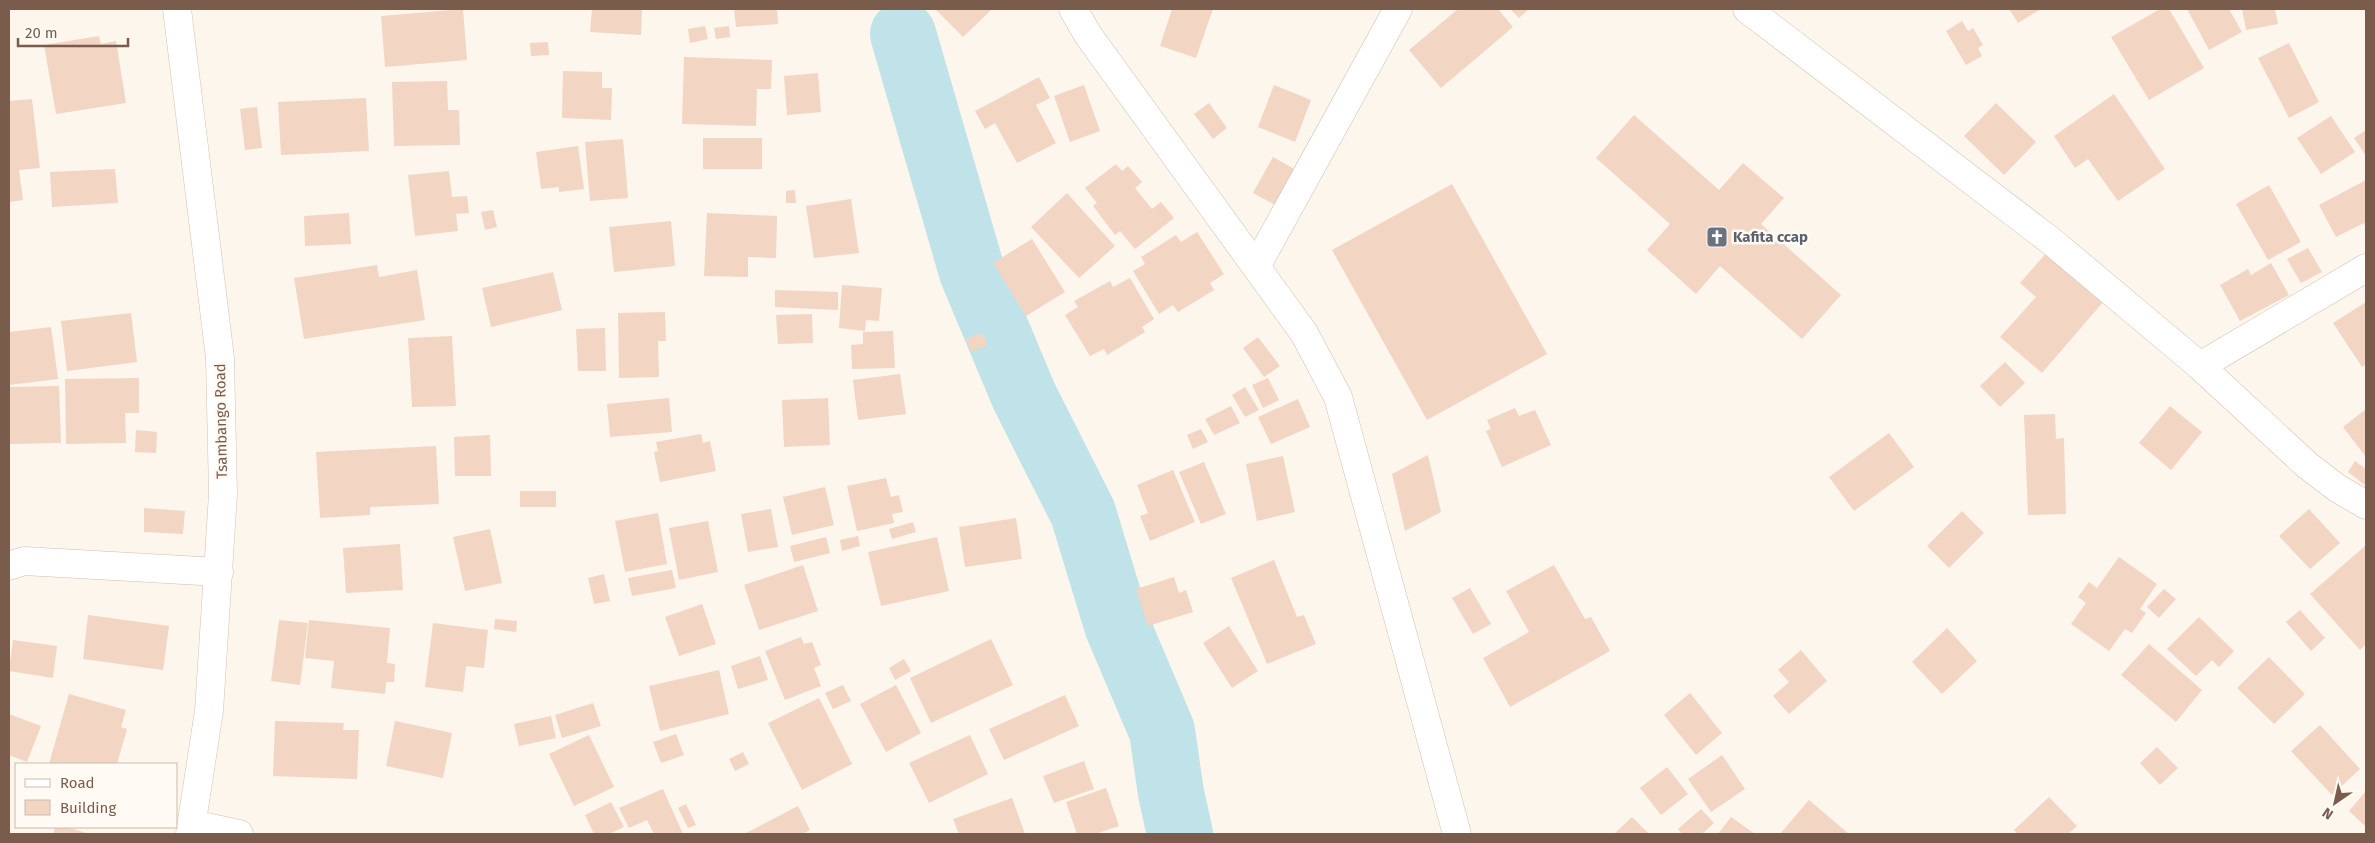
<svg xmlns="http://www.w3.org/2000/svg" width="2375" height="843" viewBox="0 0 2375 843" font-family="'Fira Sans',sans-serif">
  <rect width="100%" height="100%" fill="#fdf6ec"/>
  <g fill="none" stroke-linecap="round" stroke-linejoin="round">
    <path stroke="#bfe3e8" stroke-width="66" d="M903,34l69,238 52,124 59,117 34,112 45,106 9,62 9,41"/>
  </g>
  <g fill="#f3d5c3">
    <path d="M463,9l4,51 -82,7 -4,-51z"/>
    <path d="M592,9h50l-1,26 -51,-3z"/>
    <path d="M734,9h43l1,15 -42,3z"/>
    <path d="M935,9h57l-29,28z"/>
    <path d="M1172,9h41l-17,49 -36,-12z"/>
    <path d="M1458,9h40l15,18 -72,61 -32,-38z"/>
    <path d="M1510,9h19l-10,9z"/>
    <path d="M2009,9h32l-23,14z"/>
    <path d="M2160,9h9l35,59 -55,32 -38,-63z"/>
    <path d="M2187,9h42l13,23 -33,18z"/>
    <path d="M2242,9h33l3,15 -32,6z"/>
    <path d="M1962,21l6,10 5,-3 10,17 -5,3 4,8 -16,9 -20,-34z"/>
    <path d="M705,26l3,13 -18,4 -2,-14z"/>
    <path d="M729,26l1,11 -14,2 -2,-11z"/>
    <path d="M99,36l2,8 15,-3 10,62 -70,11 -12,-69z"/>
    <path d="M548,42l1,13 -18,1 -1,-13z"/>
    <path d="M2289,43l30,59 -30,16 -31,-60z"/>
    <path d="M684,57l88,3 -1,29h-14l-1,37 -74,-2z"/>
    <path d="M563,71l39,1v16h10l-1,32 -49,-2z"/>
    <path d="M818,73l3,39 -34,3 -3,-39z"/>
    <path d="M1039,77l11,21 -14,7 20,38 -39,20 -22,-40 -10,6 -10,-18z"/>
    <path d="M447,81l1,29h11l1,35 -66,1 -2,-64z"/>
    <path d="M1084,85l16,46 -30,11 -16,-46z"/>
    <path d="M1274,85l37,15 -16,42 -37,-15z"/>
    <path d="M2114,94l51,75 -47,32 -30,-42 -13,9 -21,-32z"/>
    <path d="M366,98l3,53 -88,4 -3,-53z"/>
    <path d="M32,99l8,69 -21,2 4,30 -14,2v-101z"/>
    <path d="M1209,103l18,25 -14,11 -19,-25z"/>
    <path d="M1996,103l40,39 -32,33 -40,-39z"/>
    <path d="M257,107l5,41 -17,2 -5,-41z"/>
    <path d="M1634,115l85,75 24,-27 41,35 -23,26 80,71 -39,44 -82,-73 -24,28 -49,-44 23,-26 -74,-66z"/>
    <path d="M2331,116l24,36 -34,22 -24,-36z"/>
    <path d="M2366,130v26l-12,-18z"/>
    <rect x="703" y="138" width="59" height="31"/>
    <path d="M623,139l5,59 -38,3 -5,-59z"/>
    <path d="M578,146l6,43 -25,3v-5l-18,2 -5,-37z"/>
    <path d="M1273,157l23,13 -19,36 -24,-13z"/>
    <path d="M1116,164l6,7 6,-5 14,16 -7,6 17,21 9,-7 13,16 -39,31 -15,-18 -5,4 -22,-29 4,-3 -12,-15z"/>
    <path d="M115,169l3,34 -66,4 -2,-35z"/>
    <path d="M449,171l3,26 15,-1 2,17 -13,1 2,17 -43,5 -7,-61z"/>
    <path d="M2366,180v48l-2,-5 -28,14 -17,-32z"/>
    <path d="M1452,184l95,170 -120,66 -95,-170z"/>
    <path d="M2269,185l32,57 -33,18 -32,-56z"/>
    <path d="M795,190l1,13h-10v-12z"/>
    <path d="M1067,193l48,53 -36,32 -48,-51z"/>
    <path d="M851,199l8,54 -45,5 -8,-52z"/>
    <path d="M493,210l4,17 -12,3 -4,-18z"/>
    <path d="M349,213l2,31 -46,2 -1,-30z"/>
    <path d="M707,213l70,3 -1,42 -28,-1v20l-44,-1z"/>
    <path d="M671,221l4,45 -61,6 -5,-45z"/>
    <path d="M1197,232l27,42 -14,9 4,7 -36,22 -5,-7 -14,9 -26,-43 12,-7 -4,-7 35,-22 5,7z"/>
    <path d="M1032,239l33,53 -39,24 -33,-53z"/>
    <path d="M2308,248l14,24 -21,11 -14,-24z"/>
    <path d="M2048,251l56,50 -62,72 -42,-36 36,-40 -16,-14z"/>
    <path d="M2271,263l18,32 -49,26 -20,-36 28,-16 3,6z"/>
    <path d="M377,265l2,12 38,-7 8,50 -121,19 -10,-61z"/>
    <path d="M553,272l9,38 -71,17 -9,-39z"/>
    <path d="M1130,278l24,41 -12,8 3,5 -38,23 -3,-6 -14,7 -25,-41 13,-8 -4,-6 36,-20 3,6z"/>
    <path d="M842,285l40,3 -3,33 -13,-1 -1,11 -26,-3z"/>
    <path d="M775,290l63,2v18l-63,-3z"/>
    <path d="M2366,302v62l-4,3 -29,-44z"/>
    <path d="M665,312l1,29h-8l1,36 -40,1 -1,-65z"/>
    <path d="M131,313l6,49 -70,9 -6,-50z"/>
    <path d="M812,314l1,29 -35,1 -2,-29z"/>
    <path d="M51,327l7,52 -49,6v-53z"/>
    <path d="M605,328l1,43h-28l-2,-42z"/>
    <path d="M893,331l2,37 -43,1 -1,-24 12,-1v-12z"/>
    <path d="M983,333l4,13 -16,6 -5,-13z"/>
    <path d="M452,336l4,70 -44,1 -4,-69z"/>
    <path d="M1258,337l22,29 -16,11 -21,-29z"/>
    <path d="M2005,362l20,21 -25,24 -20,-21z"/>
    <path d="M900,374l6,40 -48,6 -5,-40z"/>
    <path d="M139,378v35h-14l1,30 -60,1 -1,-65z"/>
    <path d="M1268,378l11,22 -16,8 -11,-23z"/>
    <path d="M59,386l2,57 -52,1v-57z"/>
    <path d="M1245,387l14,23 -14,7 -13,-22z"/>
    <path d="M669,398l3,34 -62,5 -3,-33z"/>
    <path d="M828,398l2,47 -46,2 -2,-47z"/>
    <path d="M1298,399l12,28 -39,17 -13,-27z"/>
    <path d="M1231,406l9,17 -26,12 -9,-16z"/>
    <path d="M2170,406l32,26 -31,38 -32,-27z"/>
    <path d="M1515,408l4,8 16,-6 16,35 -49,22 -16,-36 5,-2 -4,-9z"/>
    <path d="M2366,409v48l-23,-30z"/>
    <path d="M2055,414l1,25 8,-1 2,76 -38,1 -4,-100z"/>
    <path d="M1201,429l7,13 -15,7 -6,-14z"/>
    <path d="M136,430l21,2 -1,21 -21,-1z"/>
    <path d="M1889,433l25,34 -60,44 -25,-34z"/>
    <path d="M701,434l2,9 7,-2 6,30 -56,11 -6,-30 4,-1 -2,-9z"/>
    <path d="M490,435l1,41h-36l-1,-39z"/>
    <path d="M436,446l3,58 -69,3v8l-50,3 -4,-66z"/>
    <path d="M1428,455l13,57 -36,19 -13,-57z"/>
    <path d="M1283,456l12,56 -38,9 -11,-57z"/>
    <path d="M2355,461l11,8v17l-18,-14z"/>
    <path d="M1204,462l22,52 -25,10 -22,-52z"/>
    <path d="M1173,470l22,52 -45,19 -10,-25 8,-3 -11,-28z"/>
    <path d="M886,478l5,19 8,-2 4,17 -11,2 2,9 -37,8 -10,-45z"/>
    <path d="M825,487l9,38 -42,10 -9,-38z"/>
    <rect x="520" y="491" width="36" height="16"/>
    <path d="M144,508l41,3 -2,23 -39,-2z"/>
    <path d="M771,509l7,38 -30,5 -7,-38z"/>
    <path d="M2309,509l31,34 -30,26 -31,-33z"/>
    <path d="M1962,511l22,22 -35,35 -22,-22z"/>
    <path d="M658,513l9,51 -42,8 -10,-51z"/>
    <path d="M1016,518l6,41 -57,8 -6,-40z"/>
    <path d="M708,521l10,51 -39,8 -10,-52z"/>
    <path d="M913,522l3,10 -24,7 -3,-10z"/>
    <path d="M490,529l12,54 -37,8 -12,-54z"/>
    <path d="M858,536l2,10 -18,5 -2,-11z"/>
    <path d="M826,537l4,16 -36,9 -4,-16z"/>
    <path d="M937,537l12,54 -68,15 -13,-54z"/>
    <path d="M400,544l3,46 -57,3 -3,-45z"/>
    <path d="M2365,546l1,98 -6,6 -50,-56z"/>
    <path d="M2119,557l38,27 -17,25 6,4 -14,20 -7,-4 -16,22 -38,-27 15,-21 -8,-6 11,-15 8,6z"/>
    <path d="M1274,560l23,57 7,-2 12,29 -49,20 -36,-86z"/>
    <path d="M803,565l15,46 -59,19 -15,-45z"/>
    <path d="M1554,565l31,54 6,-2 19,34 -100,56 -27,-49 46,-26 -23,-41z"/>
    <path d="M672,570l4,18 -44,8 -4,-18z"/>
    <path d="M604,574l6,27 -16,3 -6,-26z"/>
    <path d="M1174,577l5,16 7,-3 7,22 -45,14 -12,-37z"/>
    <path d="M1470,588l21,36 -18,10 -21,-36z"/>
    <path d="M2164,589l12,10 -17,19 -12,-11z"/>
    <path d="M702,604l14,40 -37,12 -14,-39z"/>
    <path d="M2300,610l25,28 -14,13 -25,-29z"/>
    <path d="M88,615l81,11 -6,44 -80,-11z"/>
    <path d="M2199,617l35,34 -15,16 -7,-7 -16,16 -29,-27z"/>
    <path d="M495,619l22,2 -1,11 -22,-3z"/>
    <path d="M279,620l29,3 -8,62 -29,-4z"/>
    <path d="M309,620l81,8 -3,35 8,1 -1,18h-8l-1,12 -54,-6 3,-27 -29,-3z"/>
    <path d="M433,623l55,7 -4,38 -18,-2 -3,26 -38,-5z"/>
    <path d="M1229,626l29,45 -26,17 -29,-45z"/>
    <path d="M1947,628l30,33 -35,33 -30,-32z"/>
    <path d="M801,637l3,7 8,-2 9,23 -7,3 7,18 -36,14 -20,-49z"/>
    <path d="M991,639l22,46 -82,38 -21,-45z"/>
    <path d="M13,640l44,6 -4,32 -44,-7z"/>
    <path d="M2149,644l53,46 -26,32 -55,-47z"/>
    <path d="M1801,650l26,31 -38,33 -16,-18 16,-14 -11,-12z"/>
    <path d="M760,656l8,24 -30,9 -7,-23z"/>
    <path d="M2269,657l36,37 -31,30 -37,-36z"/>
    <path d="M904,659l7,12 -16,9 -6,-12z"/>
    <path d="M719,670l10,44 -69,17 -11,-45z"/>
    <path d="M843,685l8,16 -18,8 -8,-16z"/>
    <path d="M896,685l25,48 -35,19 -26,-48z"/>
    <path d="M1690,693l32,40 -26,22 -32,-40z"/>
    <path d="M69,694l57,16 -5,17 6,2 -10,35h-68z"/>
    <path d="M1065,695l14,31 -75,34 -15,-31z"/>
    <path d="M819,698l33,66 -50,26 -34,-67z"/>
    <path d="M593,703l8,23 -39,12 -7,-23z"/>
    <path d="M9,714l32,12 -14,36 -18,-7z"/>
    <path d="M551,716l5,22 -37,8 -5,-22z"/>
    <path d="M275,721l69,2 -1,7h16l-2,49 -84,-3z"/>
    <path d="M395,721l57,12 -9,45 -57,-12z"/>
    <path d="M2320,725l40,44 -28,26 -41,-44z"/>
    <path d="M676,734l8,21 -23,8 -8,-21z"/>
    <path d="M589,735l25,52 -40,19 -25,-52z"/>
    <path d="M970,735l18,39 -59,29 -20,-40z"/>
    <path d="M2157,747l21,21 -18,17 -20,-22z"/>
    <path d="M743,752l6,12 -14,7 -6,-12z"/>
    <path d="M1722,755l23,34 -34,23 -23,-33z"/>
    <path d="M1084,761l10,28 -40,14 -11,-27z"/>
    <path d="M1667,767l21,27 -27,21 -21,-27z"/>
    <path d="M1106,788l13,38 -24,8h-18l-11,-32z"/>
    <path d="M663,789l20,45h-29l-7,-14 -18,8 -10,-20z"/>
    <path d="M2366,791v36l-17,-16z"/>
    <path d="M2049,797l28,29 -9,8h-50l-4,-4z"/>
    <path d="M1012,798l13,36h-66l-6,-15z"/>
    <path d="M1809,800l40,34h-69z"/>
    <path d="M611,802l13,25 -15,7h-15l-9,-19z"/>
    <path d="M686,804l10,21 -8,3 -10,-20z"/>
    <path d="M798,806l12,24 -8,4h-58z"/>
    <path d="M1701,809l13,14 -12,11h-20l-4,-5z"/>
    <path d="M1632,817l17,17h-35z"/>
    <path d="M1731,817l24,17h-37z"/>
    <path d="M55,827h11l24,7h-37z"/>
  </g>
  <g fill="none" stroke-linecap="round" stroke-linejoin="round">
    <g stroke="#d1beb0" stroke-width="29">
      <g id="street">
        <path d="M1073,9l15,26 216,298 34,64 119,437"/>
        <path d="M1747,9l304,232 149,125 107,99 30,23 29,17"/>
        <path d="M1257,265l141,-256"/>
        <path d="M2200,366l166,-98"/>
        <path d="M9,566l15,-5 195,11"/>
        <path d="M192,824l47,10"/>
      </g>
    </g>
    <g stroke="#d6c0b0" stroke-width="29">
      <path id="secondary" d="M177,9l43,349 3,136 -14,217 -19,123"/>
    </g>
    <use href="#street" stroke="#fff" stroke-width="28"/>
    <use href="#secondary" stroke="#fff" stroke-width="28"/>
  </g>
  <defs>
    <g id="church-square" transform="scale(1.125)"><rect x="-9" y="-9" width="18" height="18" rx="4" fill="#6b7280" stroke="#fffaf3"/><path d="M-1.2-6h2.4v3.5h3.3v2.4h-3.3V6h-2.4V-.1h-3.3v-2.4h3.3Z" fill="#fff"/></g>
  </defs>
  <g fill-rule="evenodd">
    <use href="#church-square" x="1717" y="237"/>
  </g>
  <g text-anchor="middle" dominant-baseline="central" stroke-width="5" stroke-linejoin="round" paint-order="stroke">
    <g font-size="15" font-weight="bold" fill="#5b616d" stroke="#fffaf3" text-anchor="start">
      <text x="1733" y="237">Kafita ccap</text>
    </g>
    <g font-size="15" fill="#7a5c4d" stroke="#fffaf3">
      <text transform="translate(221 421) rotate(-91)">Tsambango Road</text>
    </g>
  </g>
  <rect width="2375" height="843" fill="none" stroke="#7a5c4d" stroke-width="20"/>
  <rect x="15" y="763" width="162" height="65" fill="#fffaf3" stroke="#cabbb1"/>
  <rect x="25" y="779" width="25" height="8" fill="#ffffff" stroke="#cabbb1"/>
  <text x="60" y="788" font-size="15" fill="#7a5c4d">Road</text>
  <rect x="25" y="800" width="25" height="15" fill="#f3d5c3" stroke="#cabbb1"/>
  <text x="60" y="813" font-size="15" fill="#7a5c4d">Building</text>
  <g transform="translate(2335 803) rotate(214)" stroke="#fffaf3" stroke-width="4" paint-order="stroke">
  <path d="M0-4L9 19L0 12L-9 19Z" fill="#7a5c4d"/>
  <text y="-8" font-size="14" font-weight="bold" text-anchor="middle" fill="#7a5c4d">N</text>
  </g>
  <path d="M18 38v8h110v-8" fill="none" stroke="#7a5c4d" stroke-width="2.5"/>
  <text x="25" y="38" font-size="15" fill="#7a5c4d" stroke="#fffaf3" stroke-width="4" paint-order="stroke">20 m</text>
</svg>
